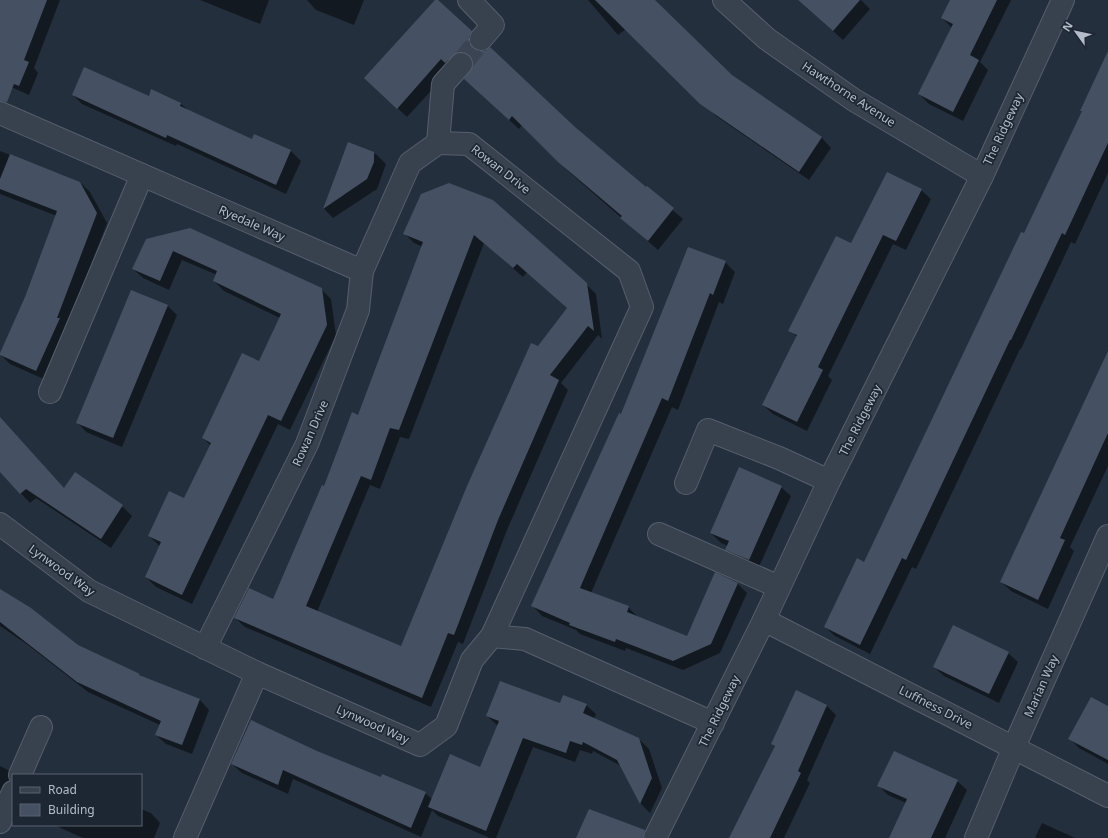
<svg xmlns="http://www.w3.org/2000/svg" width="1108" height="838" viewBox="0 0 1108 838" font-family="'Noto Sans',sans-serif">
  <rect width="100%" height="100%" fill="#242f3e"/>
  <g fill="#0007" fill-rule="evenodd">
    <path d="M1,0h59l-26,68 4,5 -9,22 -29,-13z"/>
    <path d="M200,0h69l-9,24z"/>
    <path d="M307,0h57l-10,25 -38,-15z"/>
    <path d="M436,0l45,41 -3,6v5l97,76 108,91 -25,31 -89,-78 -47,-47 -3,4 -54,-50 9,-13v-5h-7l-15,7 -45,49 -42,-39z"/>
    <path d="M588,0h53l90,76 91,62 9,10 -22,32 -93,-64 -90,-87 -8,6z"/>
    <path d="M798,0h63l9,9 -27,31z"/>
    <path d="M951,0h60l-31,62 8,8 -25,51 -34,-17 -10,-10 33,-66 -10,-10z"/>
    <path d="M1108,56v117l-33,71 -4,-2 -50,107h-1l-104,220 -4,-2 -42,87 -35,-18 -10,-9 40,-64 159,-328z"/>
    <path d="M73,95l76,2 32,7 8,7 63,29 2,-5 37,16 10,10 -15,33 -109,-50 -1,2 -94,-42z"/>
    <path d="M349,143l28,12 9,9 -9,25 -44,29 -9,-9z"/>
    <path d="M0,151l80,31 10,10 17,31 -61,157 -36,-16 -10,-10 26,-56 31,-82 -57,-22z"/>
    <path d="M921,190l10,9 -25,51 -13,-6 -65,132 4,4 -25,51 -34,-17 -10,-9 34,-68 -7,-7 62,-85z"/>
    <path d="M421,195l165,89 10,10 6,45 -4,-4 -37,48 7,7 -61,140 -44,114 -5,-2 -27,65 -186,-80 -10,-9 39,-18 85,-184 64,-169 -9,-4 -10,-10zM484,243l39,34 4,-5 41,37 -30,39 -137,299 -84,-35 53,-127 10,4 20,-52 9,2z"/>
    <path d="M146,239l175,50 10,10 5,36 -46,95 -12,-6 -86,180 -36,-17 -10,-10 15,-30 -12,-11 36,-36 26,-54 -8,-8 57,-76 20,-44 -56,-27 -10,-10 3,-6 -35,-15 -13,30 -26,-12 -10,-9z"/>
    <path d="M725,262l10,10 -12,32 -4,-2 -41,108 -6,-3 -81,186 37,14 10,10 49,20 28,-63 23,10 9,9 -27,60 -37,17 -57,-22 -1,3 -45,-17 -4,-4 -34,-14 -9,-10 89,-191z"/>
    <path d="M168,306l9,9 -55,132 -36,-15 -9,-10z"/>
    <path d="M1108,360v106l-38,81 4,4 -26,58 -37,-18 -10,-9z"/>
    <path d="M0,420l64,69 58,17 10,10 -21,32 -75,-50 -6,5 -30,-32z"/>
    <path d="M781,487l10,9 -33,73 -22,-10 -10,-10 2,-3 -7,-3 -10,-10z"/>
    <path d="M0,590l77,56 62,28 4,4 57,22 9,10 -17,44 -26,-10 -10,-9 4,-10 -72,-33 -60,-47 -28,-19z"/>
    <path d="M1008,653l10,9 -19,41 -55,-27 -10,-9z"/>
    <path d="M561,705h25l10,9 -2,5 45,20 10,10 13,39 -12,25 -9,-9 -20,-38 -28,-15 -1,3 -12,-4 -5,12 -42,-15 -37,91h-6l-52,-22 -6,-6 -11,27 -128,-58 -5,15 -46,-21 -10,-9 85,-12 65,26 43,15 7,6 49,-30 17,-43 -11,-10z"/>
    <path d="M827,706l9,9 -29,65 3,3 -26,55h-54l45,-91 -3,-3z"/>
    <path d="M1108,707v57l-29,-16 -9,-9z"/>
    <path d="M0,766l8,4 5,5v20l-13,7z"/>
    <path d="M957,781l10,9 -22,48h-55l16,-35 -18,-8 -9,-9z"/>
    <path d="M141,809l10,4 9,10 -6,15h-71l-29,-13h87z"/>
    <path d="M1042,823l33,15h-40z"/>
  </g>
  <g fill="#455162" fill-rule="evenodd">
    <path d="M0,0h47l-23,60 5,2 -10,24 -5,-2 -7,18 -7,-1z"/>
    <path d="M435,0h3l34,31 -3,6v6l4,5 6,3h6l5,-4 85,80 71,60 1,-1 27,22 -26,33 -28,-23 2,-2 -64,-54 -46,-46 -3,4 -45,-41 9,-13v-6l-4,-6 -5,-2h-6l-13,11 -4,-4 -44,50 -33,-31z"/>
    <path d="M595,0h60l77,75 90,62 -23,35 -99,-68z"/>
    <path d="M798,0h62l-27,31z"/>
    <path d="M950,0h47l-27,55 9,5 -26,52 -35,-18 35,-70 -12,-6z"/>
    <path d="M1108,51v92l-43,92 -3,-2 -51,107h-1l-104,220 -4,-2 -42,87 -36,-18 33,-69 7,4 157,-330 3,1 58,-122h-2z"/>
    <path d="M84,67l65,29 2,-7 30,14 -1,3 72,33 2,-5 37,16 -15,35 -109,-50 -1,3 -94,-43z"/>
    <path d="M348,142l26,10v10l-7,17 -44,30z"/>
    <path d="M10,154l70,28 17,31 -40,105h3l-24,53 -36,-16v-2l25,-56 32,-86 -57,-22v-10z"/>
    <path d="M887,172l35,17 -26,52 -13,-6 -65,132 5,3 -26,52 -35,-17 35,-70 -9,-4 48,-95 15,7z"/>
    <path d="M449,183l44,17 94,83 7,48 -6,-5 -38,49 9,5 -61,140 -44,115 -6,-2 -26,65 -188,-80 15,-30 24,11 49,-114 2,1 28,-74 6,3 65,-173 -20,-8 18,-40zM474,235l39,33 4,-4 50,44 -29,38 -7,-3 -64,143 -66,160 -95,-40 55,-130 10,4 19,-52 9,2z"/>
    <path d="M190,228l132,60 5,37 -46,96 -13,-6 -86,180 -37,-18 16,-35 -13,-6 21,-45 15,7 27,-55 -9,-5 40,-85 17,8 22,-47 -68,-33 4,-10 -44,-20 -13,30 -28,-12 14,-30z"/>
    <path d="M688,247l38,14 -13,34 -3,-2 -42,108 -6,-3 -82,190 49,18 -2,6 60,24 28,-64 23,11 -27,61 -38,17 -57,-22 -1,3 -46,-17 1,-2 -39,-17 88,-193 2,1z"/>
    <path d="M131,290l37,15 -55,133 -37,-15z"/>
    <path d="M1108,351v82l-48,105 5,2 -27,60 -38,-18z"/>
    <path d="M0,417l64,71 11,-16 48,33 -22,34 -75,-50 -6,5 -20,-22z"/>
    <path d="M739,467l43,19 -33,74 -24,-10 4,-9 -19,-8z"/>
    <path d="M0,589l31,19 47,37 62,29 -1,1 61,24 -18,46 -27,-10 6,-14 -84,-39 -77,-60z"/>
    <path d="M953,625l56,27 -20,42 -56,-27z"/>
    <path d="M500,681l60,22 3,-8 24,9 -4,9 56,25 13,40 -12,26 -23,-44 -34,-18 -1,3 -12,-4 -4,12 -43,-15 -37,93 -58,-24 22,-53 30,13 19,-46 -13,-5z"/>
    <path d="M796,690l31,15 -29,66 3,2 -31,65h-41l46,-92 -4,-2z"/>
    <path d="M1091,697l17,9v54l-40,-21z"/>
    <path d="M251,720l66,31 64,26 1,-3 44,18 -15,36 -128,-58 -5,15 -47,-21z"/>
    <path d="M894,751l64,29 -27,58h-42l18,-39 -30,-13z"/>
    <path d="M589,809l56,21 -2,8h-67z"/>
  </g>
  <g fill="none" stroke-linecap="round" stroke-linejoin="round">
    <path stroke="#3a4453" stroke-width="22" stroke-dasharray="22 11" stroke-linecap="butt" d="M461,64l20,-25"/>
    <g stroke="#565f6c" stroke-width="24">
      <g id="minor">
        <path d="M469,0l24,25 -12,14"/>
        <path d="M724,0l43,39 87,61 128,76"/>
        <path d="M0,113l362,158"/>
        <path d="M438,143l5,-59 18,-20"/>
        <path d="M50,392l92,-217"/>
        <path d="M686,483l22,-53 71,28 50,23"/>
        <path d="M0,524l89,67 168,82 163,72 26,-19 26,-66 20,-24 33,3 188,84"/>
        <path d="M659,534l120,53"/>
        <path d="M764,620l344,176"/>
        <path d="M205,648l102,-204 51,-134 4,-39 48,-108 28,-20 31,1 160,127 13,36 -150,329"/>
        <path d="M20,775l21,-48"/>
        <path d="M0,822l13,-30"/>
        <path d="M185,838l72,-165"/>
        <path d="M655,838l109,-218 65,-139 153,-305 81,-176"/>
        <path d="M976,838l38,-91 94,-211"/>
      </g>
    </g>
    <use href="#minor" stroke="#38414e" stroke-width="22"/>
  </g>
  <g text-anchor="middle" dominant-baseline="central" stroke-width="3.5" stroke-linejoin="round" paint-order="stroke">
    <g font-size="12" fill="#b4bcc9" stroke="#1d2633">
      <text transform="translate(849 94) rotate(33)">Hawthorne Avenue</text>
      <text transform="translate(1003 129) rotate(-65)">The Ridgeway</text>
      <text transform="translate(501 169) rotate(38)">Rowan Drive</text>
      <text transform="translate(252 223) rotate(24)">Ryedale Way</text>
      <text transform="translate(860 420) rotate(-63)">The Ridgeway</text>
      <text transform="translate(310 433) rotate(-66)">Rowan Drive</text>
      <text transform="translate(62 570) rotate(36)">Lynwood Way</text>
      <text transform="translate(1041 686) rotate(-66)">Marian Way</text>
      <text transform="translate(936 707) rotate(27)">Luffness Drive</text>
      <text transform="translate(719 711) rotate(-64)">The Ridgeway</text>
      <text transform="translate(373 724) rotate(24)">Lynwood Way</text>
    </g>
  </g>
  <rect x="12" y="774" width="130" height="52" fill="#1d2633" stroke="#59626f"/>
  <rect x="20" y="787" width="20" height="6" fill="#38414e" stroke="#59626f"/>
  <text x="48" y="794" font-size="12" fill="#b4bcc9">Road</text>
  <rect x="20" y="804" width="20" height="12" fill="#455162" stroke="#59626f"/>
  <text x="48" y="814" font-size="12" fill="#b4bcc9">Building</text>
  <g transform="translate(1076 32) rotate(303)" stroke="#1d2633" stroke-width="3" paint-order="stroke">
  <path d="M0-3L7 15L0 10L-7 15Z" fill="#b4bcc9"/>
  <text y="-6" font-size="11" font-weight="bold" text-anchor="middle" fill="#b4bcc9">N</text>
  </g>
</svg>
